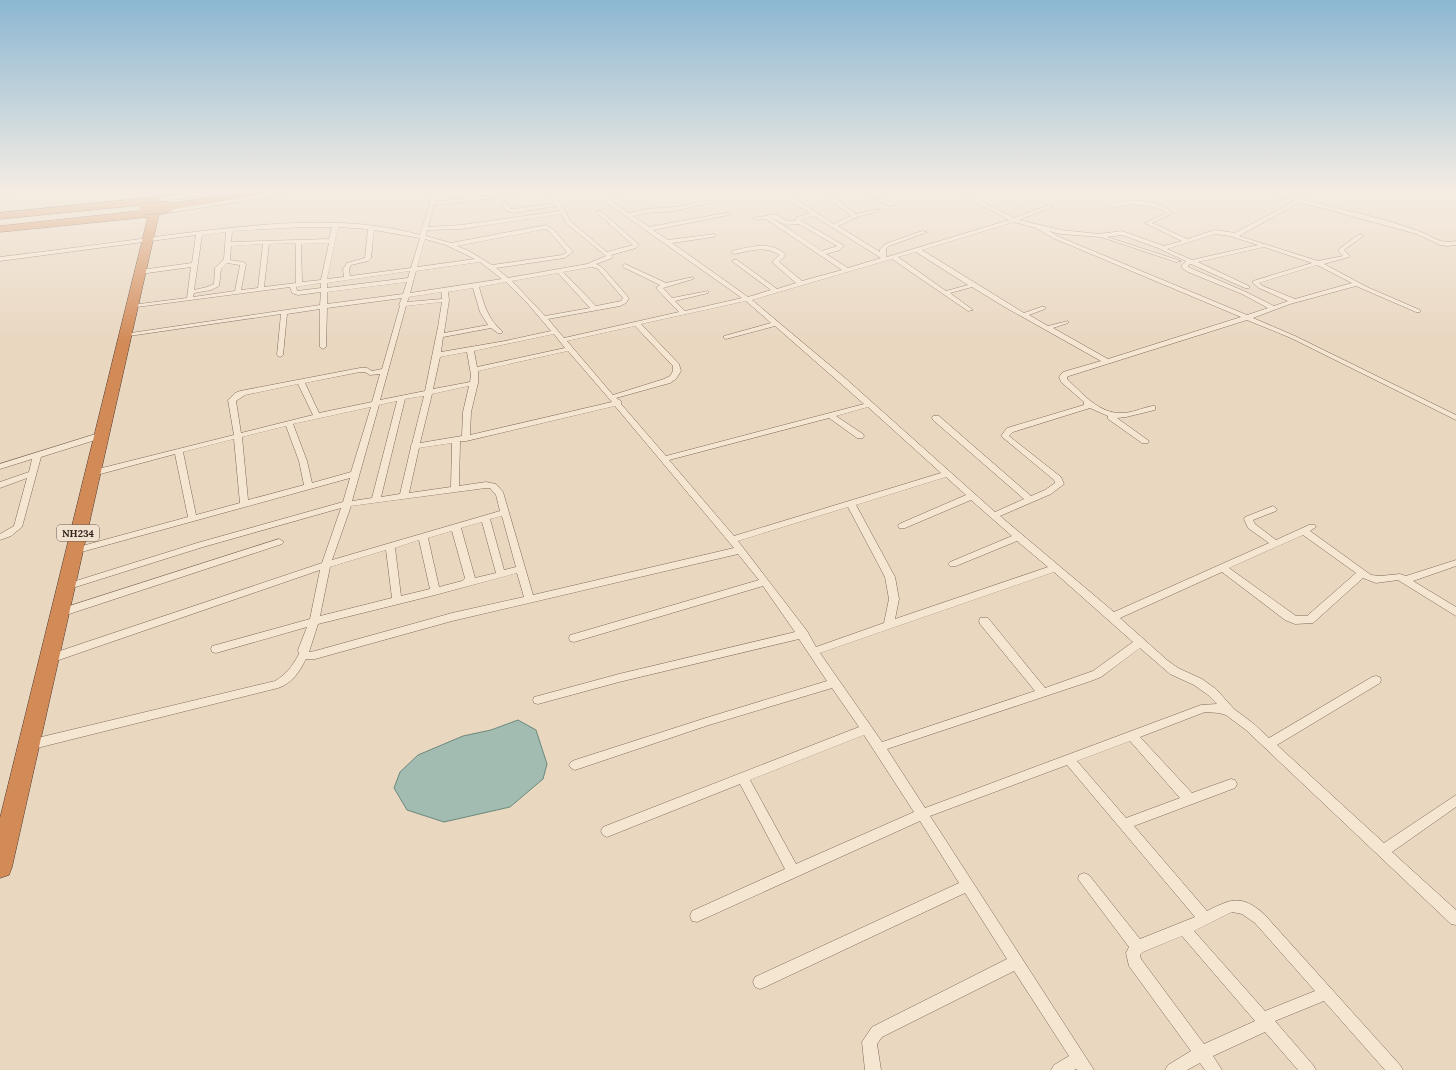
<svg xmlns="http://www.w3.org/2000/svg" width="1456" height="1070" viewBox="0 0 1456 1070" font-family="Lora,serif">
  <rect width="100%" height="100%" fill="#e9d7c0"/>
  <path fill="#a3bcb1" stroke="#6b887d" d="M518,720l18,10 11,34 -4,15 -33,28 -66,15 -37,-12 -13,-22 6,-16 18,-17 45,-19 28,-6z"/>
  <g fill="none" stroke-linecap="round" stroke-linejoin="round">
    <g stroke="#80695a" stroke-width="1">
      <g id="street">
        <path d="M433,193h5l-3,9 75,-9h12l-3,2 -85,10 -6,22 33,-2 99,-14 -4,-5 -43,7 -6,-2 -6,-8 5,-1 5,7h2l41,-6 -8,-10h5l14,17 5,11 37,31 26,-7 -36,-32v-2h4l37,33 1,1 -3,3 -25,7 2,2 -1,1 -16,6 6,3 26,30 1,1 -3,5 -6,3 -72,13 16,19 115,-26 -23,-24 4,-3 -37,-18v-2l2,-1 41,19 27,-6v2l-30,9 9,10 36,-7v2l-33,8 10,10 57,-13 -142,-100 -5,-5h5l3,2 22,-2v1l-18,4 22,15 18,-4 28,-2 35,-7 3,2 -38,9 -28,2 -14,3 16,11 82,-15v2l-2,1 -76,15 15,10 47,-6 1,1 -3,2 -41,6 76,54 23,-7 -38,-28v-2h4l40,29 19,-6 -24,-21 7,-7c-14,-10 -29,-4 -45,-1l-3,-2 1,-1c18,-4 39,-11 54,4l-7,7 23,19 40,-11 -76,-51 -12,1v-2l21,-4 12,7h8l2,-4 13,-4 -24,-15v-4l10,-1 -5,3 43,28 17,-8 -29,-23h5l29,21 23,-5v2l-22,6 -19,9 42,26v-3l5,-5 37,-13 5,1 -38,14 -3,3v7l1,1 122,-37 -50,-27h5l50,25 35,-13 5,1 -35,14 42,10 38,4 23,-3 42,15 18,-5 -37,-18 21,-10 -3,-3c-17,-5 -32,-8 -49,-3l-2,-1v-2c16,-6 48,-5 60,9l-1,1 -19,9 35,16 28,-9 20,3 60,-32 -25,-7v-1h6l23,6 11,-6h5l-11,7c39,10 80,18 117,32 12,5 21,13 35,9v4l-9,1 -7,-1 -23,-11 -117,-32 -61,34 79,25 25,-5 -5,-6 1,-1 19,-14h4v2l-18,13 6,6 -1,1 -25,7 43,23 53,23v2h-4l-60,-26 -66,18 -37,14 42,18 161,79v5l-165,-82 -44,-18 -178,56 -2,1v2c15,14 32,35 55,34 10,0 20,-5 30,-7h3v4l-29,7 -9,1 32,23 -1,2h-6l-34,-24v-3l-18,-8 -77,24 -4,4 52,41 3,7 -13,10 -51,22 114,96 155,-69 -21,-15 -4,-9 1,-2 28,-11 4,3 -1,2 -23,9 2,4 21,16 33,-15h6l1,2 -6,4 61,44 9,1 20,-2 6,2 50,-16v6l-43,15 43,26v9l-58,-36 -22,3 -13,-5 -50,45 -18,1 -10,-4 -63,-48 -102,46 47,42 11,8 24,11 14,10 18,20 20,15 15,14 103,-61 4,-1 4,1 1,3 -1,3 -103,62 107,98 72,-48v12l-64,45 64,58v15l-5,-1 -205,-194 -20,-15 -7,-2 -14,-1 -65,25 52,56 39,-14 4,1 2,4 -2,4 -101,38 73,85c24,-12 34,-17 57,3l136,151 3,5h-18l-61,-69 -49,20 38,44 3,5h-18l-33,-38 -52,24 9,14h-17l-5,-7 -13,7h-22l3,-5 23,-14 -62,-85 -3,-13 3,-6 -51,-68 1,-4 5,-2 5,2 51,64 55,-22 -128,-152 -137,51 164,254h-17l-1,-1 -2,1h-23l3,-5 15,-9 -55,-85 -132,66 -5,7 4,26h-16l-3,-28 10,-15 135,-68 -42,-66 -200,94 -5,2 -5,-2 -2,-5 2,-5 204,-94 -39,-62 -223,101 -5,-1 -2,-5 2,-5 93,-42 -45,-85 -133,53 -4,-2 -2,-4 2,-4 256,-100 -27,-39 -123,37 -134,45 -4,-2 -2,-3 2,-3 4,-2 134,-43 118,-36 -28,-42 -180,43 -81,22 -4,-1 -1,-3 1,-3 4,-1 81,-22 176,-42 -32,-46 -189,56 -4,-1 -1,-3 1,-3 4,-1 185,-54 -21,-26 -286,67 -137,38h-9c-7,13 -13,24 -28,29l-249,62 -4,-2 -2,-3 2,-3 4,-2 246,-59c12,-7 18,-16 24,-27l-1,-4 9,-23 -91,26 -4,-1 -1,-3 1,-3 4,-1 94,-26 10,-49 -267,92 -4,1 -4,-1 -1,-3 1,-3 277,-93 19,-55 -138,39 -137,43 -3,-1 -2,-2 2,-2 134,-42 146,-41 7,-24 -276,76 -3,-1 -2,-2 2,-2 117,-32 -13,-63 -82,22 -4,-3 1,-2 144,-36 -6,-35 7,-7 5,-2 120,-23h7l5,3 10,-2 18,-63 -1,-1 3,-7 -75,10 -1,39 -3,2 -3,-2v-38l-33,5 -4,41 -3,2 -3,-2 4,-41 -159,23 -1,-1 3,-2 196,-29 1,-13 -23,3 -6,-2 -2,-6 -161,21 -1,-1 3,-2 56,-7 4,-31 -51,7 -3,-2 3,-2 52,-7 4,-28 -196,26v-4c59,-7 118,-15 177,-23 78,-9 166,-21 243,1zM561,214l5,9 40,33 -19,8 -79,14 -12,-10 68,-10 9,-6 -20,-23 -7,-4 -95,18 -25,-7 1,-6 34,-1zM814,216l67,42 -33,10 -22,-14 14,-4 4,-4 -1,-1 -43,-25zM772,218l14,7 13,-1 38,22 -15,5zM1014,222l22,6 17,10 188,79 -133,42 -55,-31 15,-5v-2l-20,5 -19,-11 16,-6v-2h-4l-17,6 -102,-63zM306,227h26l-3,12 -98,3 1,-11zM338,227l30,2 -3,29 -18,5 -4,6 1,8 -17,2zM545,229l4,2 18,21 -5,3 -70,10 -23,-14 -12,-5zM374,230l46,8 -9,30 -61,8 -1,-7 2,-4 17,-4 3,-3zM1049,231l12,3 40,3 75,25 5,-1 -74,-24 15,-2 36,13 28,13 -4,4v3l6,4 54,22 26,14 -21,7 -190,-79zM226,232l-2,27 -9,9 -1,16 -7,3 -13,3 8,-55zM1215,234l15,2 28,9 -66,15 -25,-11zM425,239l21,6 29,14 -58,8zM294,243l2,2v38l-32,4 5,-43zM329,243l-8,37 -19,2 -1,-38zM263,244l-5,44 -17,2 5,-26 -3,-2 -13,-2 1,-14zM1264,247l48,16 -59,18v2l6,5 29,13 -14,5 -28,-14 -58,-25v-2l3,-1 54,24h4v-2l-51,-24zM916,252l52,33 -22,6 -48,-34zM892,259l76,52 5,-1 -23,-17 22,-6 31,19 98,55 -38,11 -4,5 2,5 23,20v3l-77,23 -6,8 53,44 1,3 -10,7 -14,6 -92,-80h-6l-1,2 1,2 91,79 -29,13 -150,-134 -93,-78zM480,262l22,17 -92,14 6,-22zM227,263l13,2 -5,26 -42,6 1,-4 17,-3 8,-4 2,-17zM1317,265l35,18 -57,16 -32,-13 -4,-3zM592,267l6,2 25,29 -2,3 -25,5 -33,-34zM410,271l-2,7 -81,10v-5zM558,273l32,35 -45,8 -33,-35zM407,282l-4,12 -76,10v-12zM506,282l22,22 23,27 -46,10 -64,11 2,-15 48,-9 7,5h4v-2c-14,-12 -18,-26 -23,-44zM321,283v5l-24,3 -1,-4zM473,288l7,24 8,13 -44,8 5,-33 -1,-8zM442,292v7l-35,3 2,-5zM746,301l25,22 -47,13v2l2,1 49,-13 89,78 -198,52 -45,-52v-3l-5,-3 54,-15 6,-4 5,-8 -2,-7 -38,-40zM442,302l-4,25 -13,64 -45,9 26,-94zM635,326l38,40v5l-3,5 -6,3 -51,16 -46,-54zM554,334l11,14 -88,19 -3,-16zM568,351l44,51 -142,33 1,-23 7,-29v-12zM467,352l4,23 -1,7 -37,7 7,-32zM360,372h5l5,3 10,-1 -8,28 -53,11 -14,-30zM298,384l15,31 -72,18 -5,-32 9,-6zM469,386l-6,26 -1,24 -42,7 12,-49zM424,396l-12,48 -2,2 1,1 -11,47 -19,3 24,-98zM397,401l-25,97 -20,3 27,-96zM615,406l119,142 -201,47 -30,-103 -7,-8 -10,-2 -27,4 1,-45h6zM371,407l-20,65 -39,11 -5,-22 -14,-37zM868,407l73,66 -207,63 -65,-76 160,-42 28,20h6l1,-2 -1,-2 -27,-18zM286,426l13,35 5,24 -56,15 -6,-63zM234,439l6,64 -44,12 -13,-63zM452,443l-1,44 -42,6 10,-45zM946,477l20,18 -67,29 -1,2 1,2h6l66,-28 41,36 -62,26 -2,2 2,2h6l61,-25 31,26 -153,52 4,-20 -4,-22 -39,-72zM486,488h4l6,7 4,16 -168,49 19,-54zM848,507l37,70 4,22 -5,24 -68,24 -9,-16 -69,-90zM502,516l14,51 -12,3 -14,-51zM482,522l14,51 -21,5 -14,-50zM452,531l13,47 -3,3 -23,6 -11,-49zM1303,535l53,38 -49,43h-11l-67,-48zM419,540l11,49 -29,7 -6,-48zM386,550l6,48 -72,18 10,-49zM1054,572l79,70 -40,29 -48,17 -57,-70h-8l-1,3 1,3 55,67 -153,51 -62,-89zM517,573l7,24 -72,16 -137,38 -6,1 9,-28 117,-29zM1140,648l30,26 24,11 14,10 9,9 -16,1 -276,103 -38,-59 204,-68 10,-4zM864,735l50,77 -118,52 -46,-84zM1130,741l50,57 -54,20 -49,-57zM1232,912l10,2 13,9 60,68 -50,20 -71,-80zM1182,936l73,85 -51,23 -63,-85 -1,-4 3,-3z"/>
        <path d="M867,193h6l22,12 -5,1z"/>
        <path d="M99,433h6l1,2 -1,2 -64,20 -19,70 -11,9 -11,4v-6l14,-8 13,-48 -27,10v-6l29,-10 3,-13 -32,10v-5z"/>
        <path d="M279,539l5,3 -2,2 -219,72h-6l-2,-3 2,-3z"/>
      </g>
    </g>
    <g stroke="#624a3d" stroke-width="1">
      <g id="secondary">
        <path d="M7,193h11l-18,6v-4z"/>
        <path d="M193,193h17l-4,2 -49,7 -4,-2 4,-2z"/>
        <path d="M269,193h16l-4,2 -126,20 -4,-2 4,-2z"/>
      </g>
    </g>
    <g stroke="#4e382e" stroke-width="1">
      <path id="primary" d="M155,193h8l-3,9h-3l-4,-2z"/>
    </g>
    <g stroke="#4e382e" stroke-width="1">
      <g id="highway">
        <path d="M240,193h21l-5,3 -88,14 -5,-3 5,-3z"/>
        <path d="M157,197l5,3 -150,667 -3,8 -9,3v-60l148,-601 -148,15v-6l149,-16 2,-6 -151,15v-6z"/>
      </g>
    </g>
    <use href="#street" fill="#f5e6d2" fill-rule="evenodd"/>
    <use href="#secondary" fill="#f5e6d2" fill-rule="evenodd"/>
    <use href="#primary" fill="#eac59a" fill-rule="evenodd"/>
    <use href="#highway" fill="#d28a57" fill-rule="evenodd"/>
    <g stroke="#4e382e" stroke-width="12" stroke-linecap="butt">
      <path id="highway-bridge" d="M145,209l23,-2"/>
    </g>
    <use href="#highway-bridge" stroke="#d28a57" stroke-width="11"/>
  </g>
  <linearGradient id="sky" x2="0" y2="1"><stop stop-color="#8cb7d2"/><stop offset="0.56" stop-color="#f5ede3"/><stop offset="1" stop-color="#f5ede3" stop-opacity="0"/></linearGradient>
  <rect width="1456" height="342" fill="url(#sky)"/>
  <g text-anchor="middle" dominant-baseline="central" stroke-width="3" stroke-linejoin="round" paint-order="stroke">
    <rect fill="#f1e2cf" stroke="#6b5d52" stroke-width="1" x="57" y="525" width="42" height="16" rx="3"/>
    <g font-size="10" font-weight="bold" fill="#31241d">
      <text x="78" y="533">NH234</text>
    </g>
  </g>
</svg>
